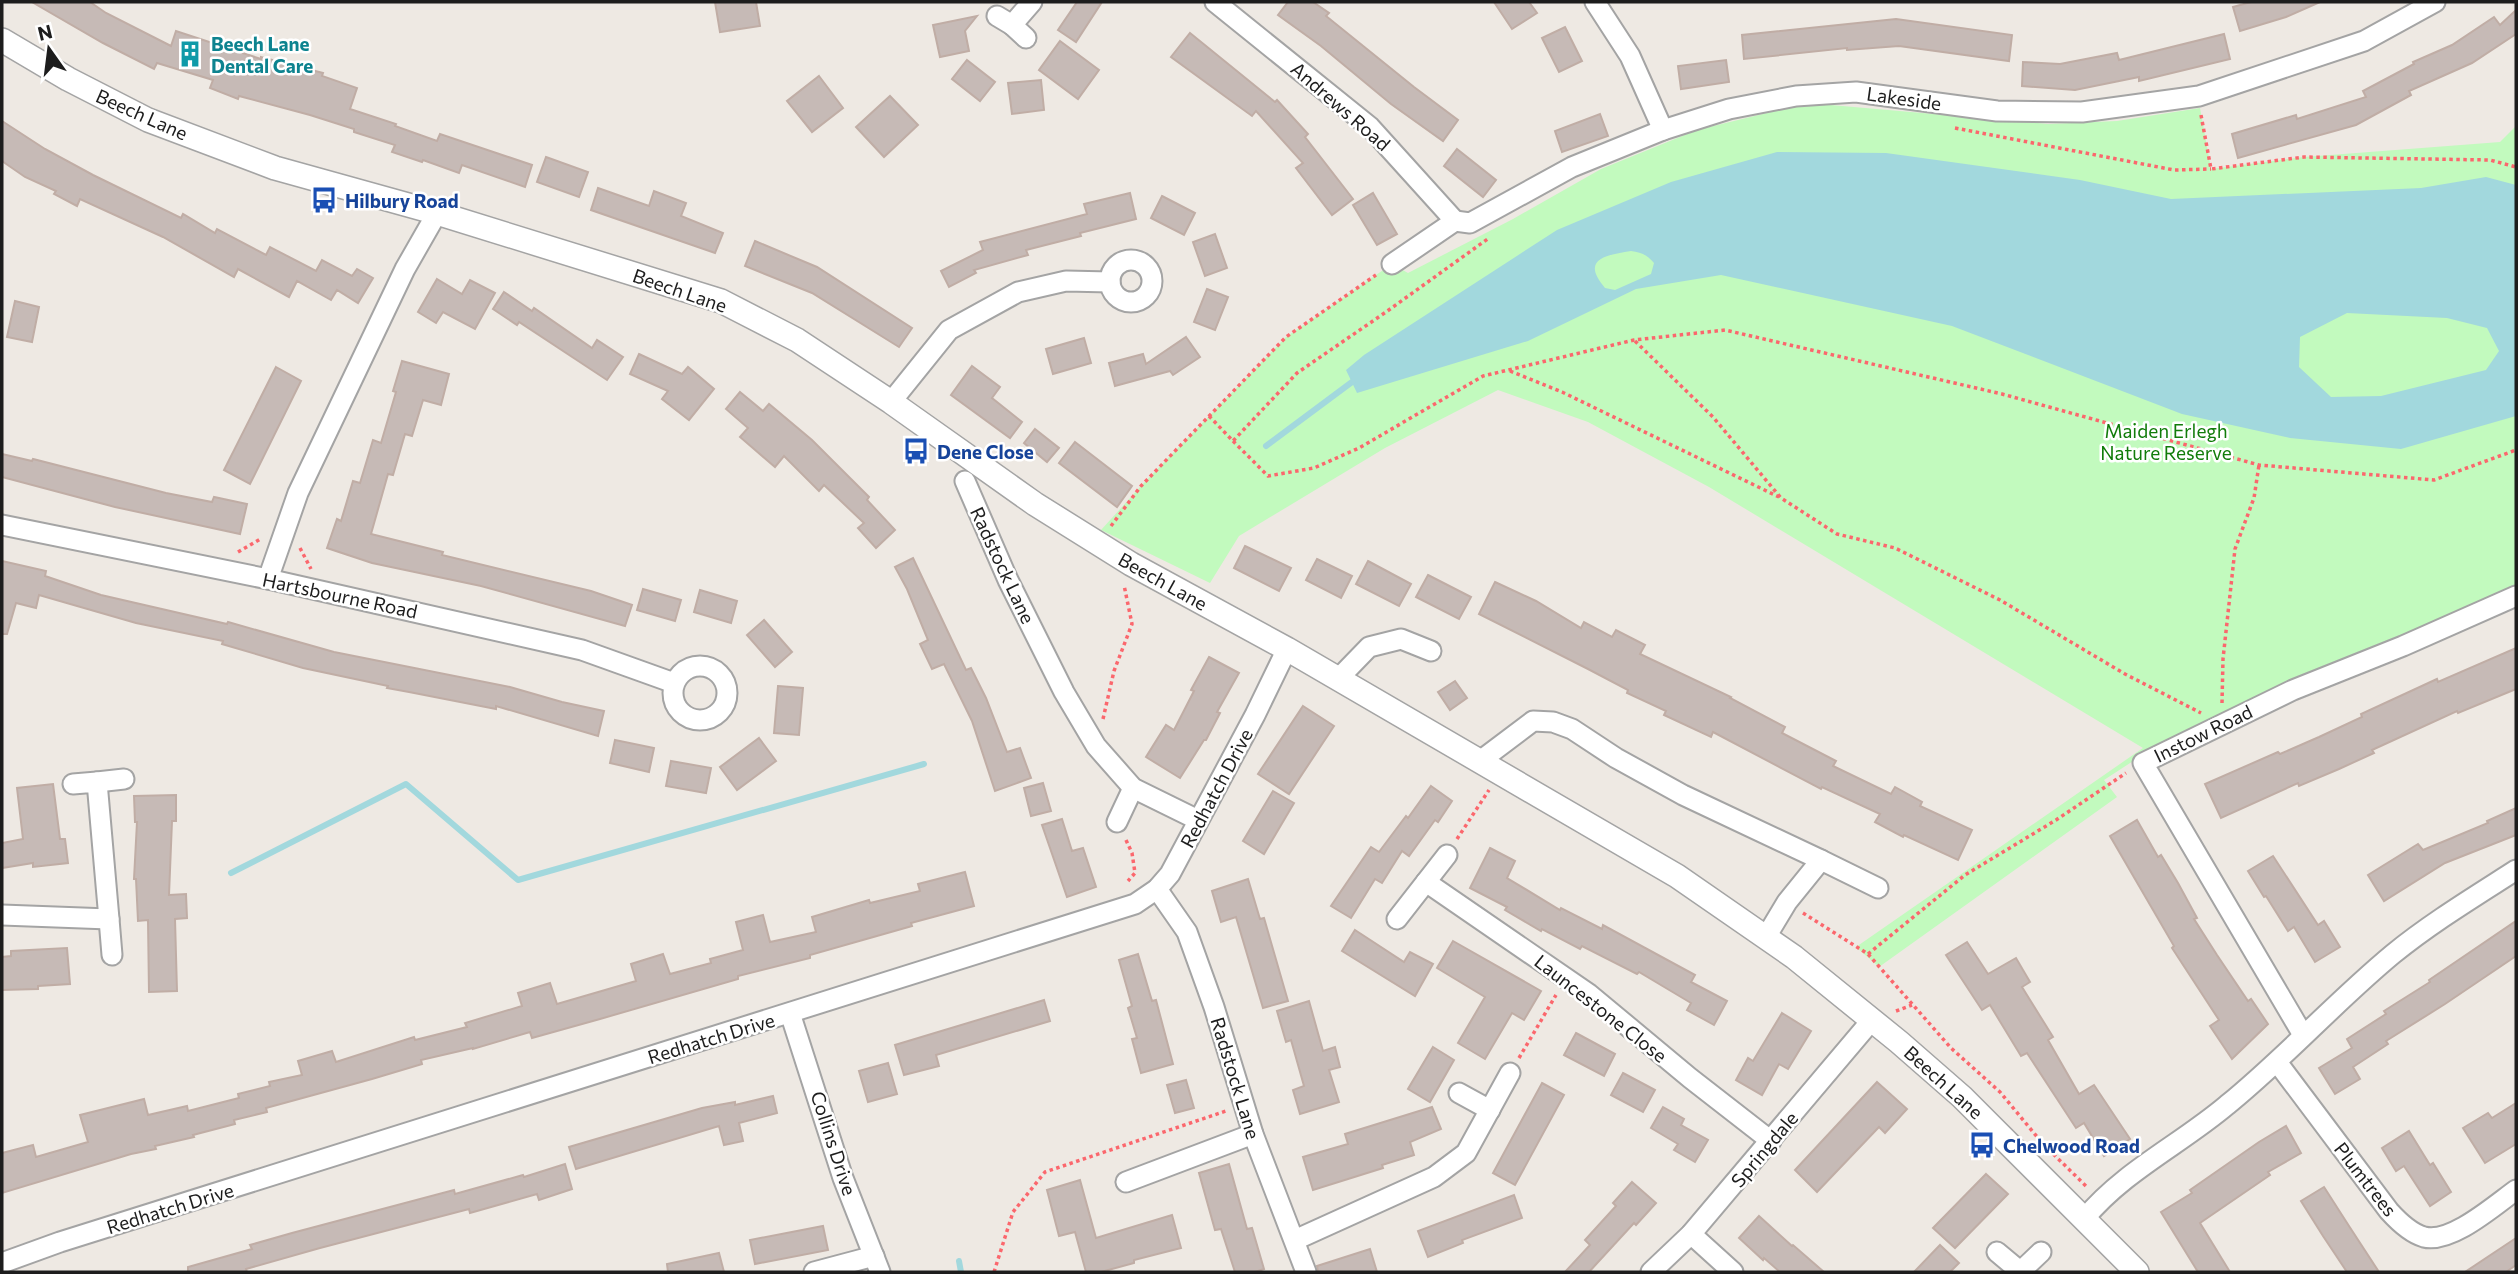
<svg xmlns="http://www.w3.org/2000/svg" width="2518" height="1274" viewBox="0 0 2518 1274" font-family="Commissioner,sans-serif">
  <rect width="100%" height="100%" fill="#eee9e3"/>
  <path fill="#c2fabe" d="M1808,103l240,21 69,-3 83,-13 11,61 93,-12 196,-15 16,-16v466l-327,138 -42,22 -43,28 13,17 -238,170 -23,-20 287,-199 -434,-261 -121,-65 -90,-32 -113,58 -146,88 -29,47 -109,-53 40,-44 145,-149 106,-73 16,9 105,-54 88,-50 96,-39z"/>
  <path fill="#a2d8dd" fill-rule="evenodd" d="M1777,152l109,1 194,27 91,19 250,-11 65,-11 30,8v231l-115,33 -111,-11 -108,-24 -230,-88 -231,-51 -85,14 -108,52 -171,52 -11,-23 18,-15 193,-125 114,-48zM1631,251c10,1 16,4 23,12l-3,11 -36,16 -10,-2c-25,-29 1,-33 26,-37zM2347,313l100,5 40,10 12,23 -13,19 -105,26 -50,1 -32,-30 1,-30z"/>
  <g fill="none" stroke-linecap="round" stroke-linejoin="round">
    <g stroke="#a2d8dd" stroke-width="6">
      <path d="M1266,446l86,-64"/>
      <path d="M231,873l175,-89 112,96 406,-116"/>
      <path d="M959,1261l2,11"/>
    </g>
  </g>
  <g fill="#c6bab6" stroke="#c0ada5" stroke-width="2">
    <path d="M32,2h58l16,11 65,33 5,-15 85,28v-2l62,16 -1,3 35,12 -7,21 46,15 -1,2 42,15 3,-7 92,31 -7,22 -63,-22 -3,8 -36,-13 -1,2 -30,-10 3,-7 -41,-13v-3l-44,-14 -71,-19 -1,3 -28,-11 3,-8 -56,-17 -3,6 -51,-26z"/>
    <path d="M715,2h41l4,24 -40,6z"/>
    <path d="M1077,2h25l-26,40 -18,-12z"/>
    <path d="M1288,2h25l16,11 -3,3 88,71 44,33 -15,21 -52,-37 -70,-58 -43,-31z"/>
    <path d="M1494,2h35l8,11 -25,16z"/>
    <path d="M2251,2h69l-34,15 -46,14 -7,-24z"/>
    <path d="M2516,10v24l-44,29 -63,28 2,4 -55,30 -118,33 -6,-24 64,-19 1,4 69,-22 -3,-6 51,-27 -1,-2 39,-17 42,-28 6,8z"/>
    <path d="M977,16l-12,15 4,20 -29,6 -7,-32z"/>
    <path d="M1896,19l116,16 -3,26 -110,-15 -52,4v-2l-103,11 -2,-24z"/>
    <path d="M1565,27l17,34 -23,11 -17,-34z"/>
    <path d="M1190,33l85,69 2,-2 31,34 -3,3 48,62 -21,16 -36,-47 7,-5 -47,-52 -4,5 -81,-59z"/>
    <path d="M2224,34l6,25 -91,22v-4l-64,13 -53,-4 1,-24 37,2 57,-11 2,7z"/>
    <path d="M1060,41l39,29 -21,29 -39,-29z"/>
    <path d="M967,60l28,22 -15,19 -28,-22z"/>
    <path d="M1726,60l3,22 -48,7 -3,-23z"/>
    <path d="M819,76l24,32 -31,24 -25,-31z"/>
    <path d="M1041,80l3,30 -32,4 -4,-31z"/>
    <path d="M890,96l28,29 -34,32 -28,-30z"/>
    <path d="M1600,114l8,22 -46,16 -7,-21z"/>
    <path d="M2,121l43,28 48,26 88,43 2,-4 32,19 2,-4 49,26 4,-8 46,24 6,-11 30,16 5,-7 16,9 -15,25 -21,-13 -6,10 -34,-19 -8,16 -51,-28 -4,8 -71,-40 -83,-38 -3,7 -23,-12 2,-3 -31,-14 -23,-16z"/>
    <path d="M1457,149l39,31 -13,17 -39,-31z"/>
    <path d="M546,157l42,15 -9,25 -42,-15z"/>
    <path d="M598,188l51,18 5,-15 32,12 -5,13 42,17 -8,20 -124,-43z"/>
    <path d="M1130,193l6,26 -56,14 1,3 -55,14 2,5 -54,15 2,3 -27,14 -8,-16 42,-21 -3,-8 107,-28 -3,-10z"/>
    <path d="M1373,193l24,41 -20,11 -24,-40z"/>
    <path d="M1162,196l33,17 -11,22 -33,-17z"/>
    <path d="M1215,234l12,34 -22,8 -12,-34z"/>
    <path d="M755,241l62,26 95,61 -13,19 -87,-54 -67,-27z"/>
    <path d="M437,279l25,15 8,-14 25,13 -20,36 -32,-17 -7,11 -18,-11z"/>
    <path d="M1207,289l21,8 -13,33 -21,-8z"/>
    <path d="M504,292l28,19 2,-3 58,40 5,-8 26,17 -16,23 -88,-58 -2,3 -24,-16z"/>
    <path d="M15,301l24,6 -7,35 -25,-5z"/>
    <path d="M1186,337l14,20 -27,18 -3,-4 -55,15 -6,-23 34,-9 3,10z"/>
    <path d="M1084,338l7,25 -38,11 -7,-25z"/>
    <path d="M639,354l43,20 6,-7 26,22 -25,31 -27,-21 6,-8 -38,-17z"/>
    <path d="M402,361l47,13 -8,31 -18,-5 -11,36 -7,-2 -12,41 -5,-1 -17,60 72,18 -1,3 149,36 41,14 -7,21 -144,-40 -109,-23 -45,-15 10,-29 4,2 12,-40 7,2 13,-43 8,3 15,-51 -3,-1z"/>
    <path d="M972,366l28,21 -8,11 30,24 -12,16 -59,-43z"/>
    <path d="M276,367l25,14 -51,103 -26,-14z"/>
    <path d="M740,392l23,19 6,-7 43,36 57,57 -2,3 28,30 -19,18 -18,-20 6,-5 -40,-38 -5,6 -35,-35 -9,11 -35,-30 8,-9 -22,-19z"/>
    <path d="M1035,429l24,19 -12,14 -23,-19z"/>
    <path d="M1075,442l57,44 -15,21 -58,-44z"/>
    <path d="M2,454l30,7 1,-2 133,34 46,9 2,-5 33,7 -7,30 -125,-27 -113,-30z"/>
    <path d="M1245,546l46,22 -12,23 -45,-23z"/>
    <path d="M913,558l53,112 5,-2 15,30 21,54 13,-4 11,30 -36,13 -23,-70 -28,-57 -12,5 -12,-25 8,-4 -21,-51 -12,-22z"/>
    <path d="M1317,559l35,17 -11,22 -35,-18z"/>
    <path d="M2,561l44,10 -1,5 56,19 126,29 1,-2 106,30 176,35 52,15 42,9 -6,25 -102,-30v3l-87,-17 -22,-4 1,-2 -85,-18 -81,-24 1,-3 -87,-18 -97,-28 -3,13 -20,-5 -9,31h-5z"/>
    <path d="M1368,561l43,23 -12,22 -43,-22z"/>
    <path d="M1428,575l43,22 -12,22 -43,-22z"/>
    <path d="M1495,582l41,19 45,27 3,-6 28,15 4,-7 29,15 -5,9 91,43 -1,1 55,29 -3,6 54,28 -3,5 58,28 4,-7 27,15 -2,4 52,24 -14,30 -54,-25 -1,2 -28,-15 5,-8 -58,-27 -1,2 -108,-57 -2,5 -47,-22 2,-4 -39,-18 1,-3 -40,-21 -109,-55z"/>
    <path d="M643,589l38,11 -6,21 -38,-11z"/>
    <path d="M700,590l37,11 -6,22 -37,-11z"/>
    <path d="M764,620l28,32 -17,15 -28,-32z"/>
    <path d="M2516,648v41l-58,24 -1,-2 -85,39 2,3 -35,16 -40,17 -1,-3 -77,35 -16,-34 73,-32 2,2 39,-17 43,-20 -1,-3 76,-35 1,3z"/>
    <path d="M1209,657l30,16 -22,39 3,1 -14,27h-2l-24,38 -34,-21 20,-32 8,5 20,-39 -3,-1z"/>
    <path d="M1455,681l12,17 -17,12 -12,-18z"/>
    <path d="M778,686l25,2 -4,47 -25,-2z"/>
    <path d="M1303,706l31,20 -45,68 -31,-20z"/>
    <path d="M759,738l17,23 -39,29 -17,-23z"/>
    <path d="M615,740l39,8 -5,24 -39,-9z"/>
    <path d="M671,761l40,7 -5,25 -40,-7z"/>
    <path d="M1043,783l8,28 -20,5 -7,-28z"/>
    <path d="M53,784l7,55h5l3,24 -35,4v-4l-31,5v-25l21,-4 -6,-51z"/>
    <path d="M1431,786l21,15 -14,21 -3,-2 -26,36 -7,-5 -20,32 -7,-4 -24,39 -20,-12 40,-59 8,5 27,-36 2,2z"/>
    <path d="M1273,791l21,12 -30,51 -21,-13z"/>
    <path d="M176,795v26h-4l-3,74 17,-1 1,24 -12,1 2,72 -28,1 -1,-72 -10,1 -2,-42h-2l3,-57h-2l-1,-26z"/>
    <path d="M2516,808v27l-71,28 -61,38 -16,-26 50,-31 5,6 65,-27 -1,-2z"/>
    <path d="M1062,819l10,32 11,-3 13,39 -29,10 -25,-72z"/>
    <path d="M2137,820l21,37 3,-2 17,28 19,35 -3,1 23,36 31,46 3,-2 17,25 -36,35 -22,-33 9,-6 -47,-72 2,-2 -64,-110z"/>
    <path d="M1490,848l25,13 -8,17 53,32 1,-2 41,21 1,-4 92,50 -4,7 36,19 -13,24 -27,-15 4,-7 -52,-31 -2,2 -55,-28 -2,3 -38,-20 -1,2 -36,-21 2,-3 -37,-19z"/>
    <path d="M2273,856l45,69 6,-4 16,26 -25,15 -21,-35 -6,4 -22,-35 -2,1 -16,-26z"/>
    <path d="M965,872l9,34 -63,17 1,3 -102,29v3l-72,18v3l-138,40 -68,19 -2,-6 -57,17v-1l-52,12 1,4 -50,15 -106,29 1,4 -33,8 1,4 -42,11 1,2 -39,9 1,3 -25,5 -129,39v-40l31,-8 3,12 52,-15 -8,-27 64,-16 4,16 39,-9 1,5 51,-13 -1,-4 32,-8 -1,-4 33,-7 -4,-14 34,-10 4,11 78,-25 1,3 52,-13 -2,-4 57,-17 -4,-13 32,-10 7,21 79,-23 -5,-17 32,-10 7,20 41,-11 -1,-4 33,-9 -7,-28 27,-7 7,27 46,-10 -4,-15 57,-17 1,3 50,-12 -2,-7z"/>
    <path d="M1248,879l12,40 4,-1 24,83 -25,7 -27,-91 -15,5 -9,-31z"/>
    <path d="M2516,921v35l-71,48 -59,37 2,3 -35,23 7,12 -25,15 -16,-26 33,-20 -5,-9 39,-25 -2,-3 46,-29 -1,-2z"/>
    <path d="M1355,930l49,32 6,-10 23,12 -18,32 -73,-45z"/>
    <path d="M1453,941l88,50 -17,29 -12,-7 -27,46 -27,-16 27,-46 -48,-29z"/>
    <path d="M1967,942l21,32 28,-16 14,24 -8,5 31,50 -5,3 31,54 15,-9 36,54 -26,17 -20,-33 -8,5 -49,-75 -6,3 -31,-51 -8,5 -36,-55z"/>
    <path d="M67,948l3,36 -32,2v3l-36,1v-33l9,-1v-5z"/>
    <path d="M1138,954l14,47 4,-1 17,64 -32,9 -9,-34 5,-1 -9,-30 4,-2 -13,-46z"/>
    <path d="M1044,1000l6,21 -114,34 3,11 -35,9 -9,-30z"/>
    <path d="M1309,1001l14,50 12,-4 5,20 -11,3 10,32 -39,12 -7,-24 11,-4 -13,-46 -5,2 -9,-31z"/>
    <path d="M1782,1013l29,18 -23,38 -9,-5 -17,31 -26,-15 12,-22 5,3z"/>
    <path d="M1576,1033l39,21 -11,22 -40,-21z"/>
    <path d="M1433,1047l21,13 -24,42 -22,-13z"/>
    <path d="M888,1063l9,31 -29,8 -9,-31z"/>
    <path d="M1623,1073l32,17 -12,22 -32,-17z"/>
    <path d="M1186,1080l8,28 -19,5 -8,-28z"/>
    <path d="M1877,1082l30,27 -22,24 -6,-6 -62,65 -22,-22z"/>
    <path d="M1542,1083l22,12 -49,90 -22,-12z"/>
    <path d="M773,1096l4,17 -38,10 4,18 -19,4 -5,-19 -143,43 -7,-22 133,-39 33,-6v3z"/>
    <path d="M2516,1103v41l-31,19 -22,-35 25,-15 4,5z"/>
    <path d="M1432,1107l9,22 -31,13 4,13 -32,10 1,3 -70,22 -10,-33 45,-13 -3,-10z"/>
    <path d="M1663,1107l21,12 -3,6 27,15 -13,22 -21,-12 4,-6 -27,-16z"/>
    <path d="M2286,1126l15,27 -33,19 2,3 -70,48 30,49h-32l-37,-60 31,-19 -2,-3 69,-48z"/>
    <path d="M2409,1131l21,34 3,-2 18,29 -21,14 -26,-40 -8,5 -14,-23z"/>
    <path d="M565,1164l7,25 -33,11 -2,-6 -67,19 -1,-4 -149,39 -74,21 1,3h-59v-5l64,-18 -2,-4 42,-12 162,-43 1,4 68,-19 1,2z"/>
    <path d="M1229,1164l18,65 5,-1 12,41 -9,3h-20l-14,-43 -6,1 -16,-57z"/>
    <path d="M1986,1174l22,20 -53,54 -22,-20z"/>
    <path d="M1080,1180l16,58 76,-23 9,33 -47,12v3l-33,9h-15l-11,-40 -16,4 -12,-46z"/>
    <path d="M1632,1182l24,21 -20,22 -2,-2 -45,49h-24l25,-27 -5,-5 31,-34 -3,-3z"/>
    <path d="M2324,1187l25,39 30,46h-32l-24,-36 -22,-35z"/>
    <path d="M1514,1195l8,23 -60,22 1,3 -35,14 -10,-26z"/>
    <path d="M1759,1216l33,30 1,-1 31,27h-44l-16,-14 -1,2 -24,-22z"/>
    <path d="M823,1226l5,24 -73,14 -5,-24z"/>
    <path d="M2516,1238v27l-10,7h-41z"/>
    <path d="M1940,1245l19,18 -9,9h-36z"/>
    <path d="M1370,1249l7,23h-59l-1,-6z"/>
    <path d="M719,1253l5,19h-56l-1,-8z"/>
  </g>
  <g fill="none" stroke-linecap="round" stroke-linejoin="round">
    <g stroke="#a4a4a4" stroke-width="23">
      <g id="minor">
        <path d="M1215,2l155,125 85,94"/>
        <path d="M1595,2l35,54 33,74"/>
        <path d="M997,16l15,9 20,-23"/>
        <path d="M1012,25l14,13"/>
        <circle cx="1131" cy="281" r="21"/>
        <path d="M1392,264l63,-43 15,2 102,-56 91,-37 66,-21 67,-13 60,-4 141,19 85,1 117,-16 165,-55 71,-39"/>
        <path d="M891,402l58,-72 69,-38 48,-11 44,1"/>
        <path d="M965,481l43,99 56,112 32,54 37,42 65,32"/>
        <path d="M2,525l266,54 314,71 92,33"/>
        <path d="M268,579l30,-86 107,-224 32,-56"/>
        <circle cx="700" cy="693" r="27"/>
        <path d="M1338,679l31,-32 32,-8 30,12"/>
        <path d="M1480,761l53,-40 20,1 19,7 44,29 67,37 138,65 -34,42 -21,35"/>
        <path d="M97,782l27,-3"/>
        <path d="M1117,822l16,-34"/>
        <path d="M1821,860l57,28"/>
        <path d="M1426,882l163,112 101,84 81,63"/>
        <path d="M1157,889l30,43 27,75 39,127 53,138"/>
        <path d="M2,915l107,4 -12,-137 -24,2"/>
        <path d="M109,919l3,36"/>
        <path d="M1397,919l50,-64"/>
        <path d="M790,1013l53,165 37,94"/>
        <path d="M2303,1035l-160,-272 150,-73 110,-44 113,-50"/>
        <path d="M2277,1062l112,149c9,10 21,22 35,26 27,7 71,-32 92,-47"/>
        <path d="M1459,1093l31,17"/>
        <path d="M1126,1182l127,-48"/>
        <path d="M2085,1218c39,-47 96,-74 142,-113 58,-47 108,-103 166,-151 38,-31 81,-57 123,-84"/>
        <path d="M1691,1234l42,38"/>
        <path d="M1295,1240l139,-63 32,-24 44,-80"/>
        <path d="M1997,1252l24,20"/>
        <path d="M2,1263l58,-21 1075,-338 22,-15 13,-15 85,-159 32,-66"/>
        <path d="M814,1272l60,-16"/>
        <path d="M1651,1272l40,-38 180,-213"/>
        <path d="M2020,1272l21,-20"/>
      </g>
    </g>
    <g stroke="#a4a4a4" stroke-width="26">
      <path id="tertiary" d="M2,40l66,39 80,41 127,48 162,45 284,88 76,39 94,62 144,102 96,60 156,85 390,227 117,81 105,85 63,55 175,175"/>
    </g>
    <g stroke="#fb676d" stroke-width="3.5" stroke-dasharray="3.5 3.5" stroke-linecap="butt">
      <path d="M2201,115l10,54 93,-12 186,3 26,7"/>
      <path d="M1955,128l219,42 37,-1"/>
      <path d="M1635,341l78,76 68,81 56,36 58,14 105,52 125,74 76,39"/>
      <path d="M1510,371l52,21 217,105"/>
      <path d="M1209,416l24,25 64,-68 89,-61 103,-74"/>
      <path d="M1233,441l35,35 46,-8 45,-20 124,-72 151,-36 91,-10 277,64 257,71 175,15 82,-30"/>
      <path d="M1111,526l30,-40 145,-149 90,-62"/>
      <path d="M300,548l11,21"/>
      <path d="M238,552l24,-14"/>
      <path d="M2222,703l1,-44 12,-110 19,-51 5,-33"/>
      <path d="M1103,719l11,-48 18,-47 -8,-39"/>
      <path d="M1457,839l32,-49"/>
      <path d="M1126,840l6,13 3,20 -7,8"/>
      <path d="M1803,913l65,41 83,94 49,44 43,52 44,43"/>
      <path d="M1868,954l97,-79 91,-55 70,-47"/>
      <path d="M1896,1011l16,-6"/>
      <path d="M1519,1058l37,-63"/>
      <path d="M994,1272l19,-60 32,-40 181,-61"/>
    </g>
    <use href="#minor" stroke="#fff" stroke-width="19"/>
    <use href="#tertiary" stroke="#fff" stroke-width="23"/>
  </g>
  <defs>
    <g id="building-bare" transform="scale(2.1)"><path d="M-4-6H4V6H1V3H-1V6H-4ZM-2.5-4.3h1.7v1.8h-1.7ZM.8-4.3h1.7v1.8H.8ZM-2.5-1h1.7V.8h-1.7ZM.8-1h1.7V.8H.8Z" fill="#0f9aa8" stroke="#fff" stroke-width="2.5" paint-order="stroke"/></g>
    <g id="bus-bare" transform="scale(2.1)"><path d="M-5-6H5V4H4V6H2V4H-2V6H-4V4H-5ZM-3.5-4V0h7V-4ZM-3.5 1.2v1.5H-2V1.2ZM2 1.2v1.5H3.5V1.2Z" fill="#1a4fb4" stroke="#fff" stroke-width="2.5" paint-order="stroke"/></g>
  </defs>
  <g fill-rule="evenodd">
    <use href="#building-bare" x="190" y="54"/>
    <use href="#bus-bare" x="324" y="200"/>
    <use href="#bus-bare" x="916" y="451"/>
    <use href="#bus-bare" x="1982" y="1145"/>
  </g>
  <g text-anchor="middle" dominant-baseline="central" stroke-width="5" stroke-linejoin="round" paint-order="stroke">
    <g font-size="19" font-weight="bold" fill="#0d838f" stroke="#fff" text-anchor="start">
      <text x="211" y="43">Beech Lane<tspan x="211" dy="22">Dental Care</tspan></text>
    </g>
    <g font-size="19" fill="#1d1d1d" stroke="#fff">
      <text transform="translate(1904 98) rotate(8)">Lakeside</text>
      <text transform="translate(1341 106) rotate(41)">Andrews Road</text>
      <text transform="translate(142 114) rotate(24)">Beech Lane</text>
      <text transform="translate(680 290) rotate(19)">Beech Lane</text>
      <text transform="translate(1003 565) rotate(65)">Radstock Lane</text>
      <text transform="translate(1163 581) rotate(29)">Beech Lane</text>
      <text transform="translate(340 595) rotate(12)">Hartsbourne Road</text>
      <text transform="translate(2203 733) rotate(-26)">Instow Road</text>
      <text transform="translate(1216 788) rotate(-62)">Redhatch Drive</text>
      <text transform="translate(1601 1008) rotate(38)">Launcestone Close</text>
      <text transform="translate(711 1038) rotate(-17)">Redhatch Drive</text>
      <text transform="translate(1236 1078) rotate(73)">Radstock Lane</text>
      <text transform="translate(1944 1082) rotate(42)">Beech Lane</text>
      <text transform="translate(834 1143) rotate(72)">Collins Drive</text>
      <text transform="translate(1764 1149) rotate(-50)">Springdale</text>
      <text transform="translate(2366 1179) rotate(52)">Plumtrees</text>
      <text transform="translate(170 1208) rotate(-17)">Redhatch Drive</text>
    </g>
    <g font-size="19" font-weight="bold" fill="#164399" stroke="#fff" text-anchor="start">
      <text x="345" y="200">Hilbury Road</text>
      <text x="937" y="451">Dene Close</text>
      <text x="2003" y="1145">Chelwood Road</text>
    </g>
    <g font-size="19" fill="#117c0a" stroke="#fff">
      <text x="2166" y="430">Maiden Erlegh<tspan x="2166" dy="22">Nature Reserve</tspan></text>
    </g>
  </g>
  <rect width="2518" height="1274" fill="none" stroke="#1d1d1d" stroke-width="7"/>
  <g transform="translate(49 49) rotate(346)" stroke="#ffffff" stroke-width="5" paint-order="stroke">
  <path d="M0-5L12 26L0 18L-12 26Z" fill="#1d1d1d"/>
  <text y="-10" font-size="19" font-weight="bold" text-anchor="middle" fill="#1d1d1d">N</text>
  </g>
</svg>
